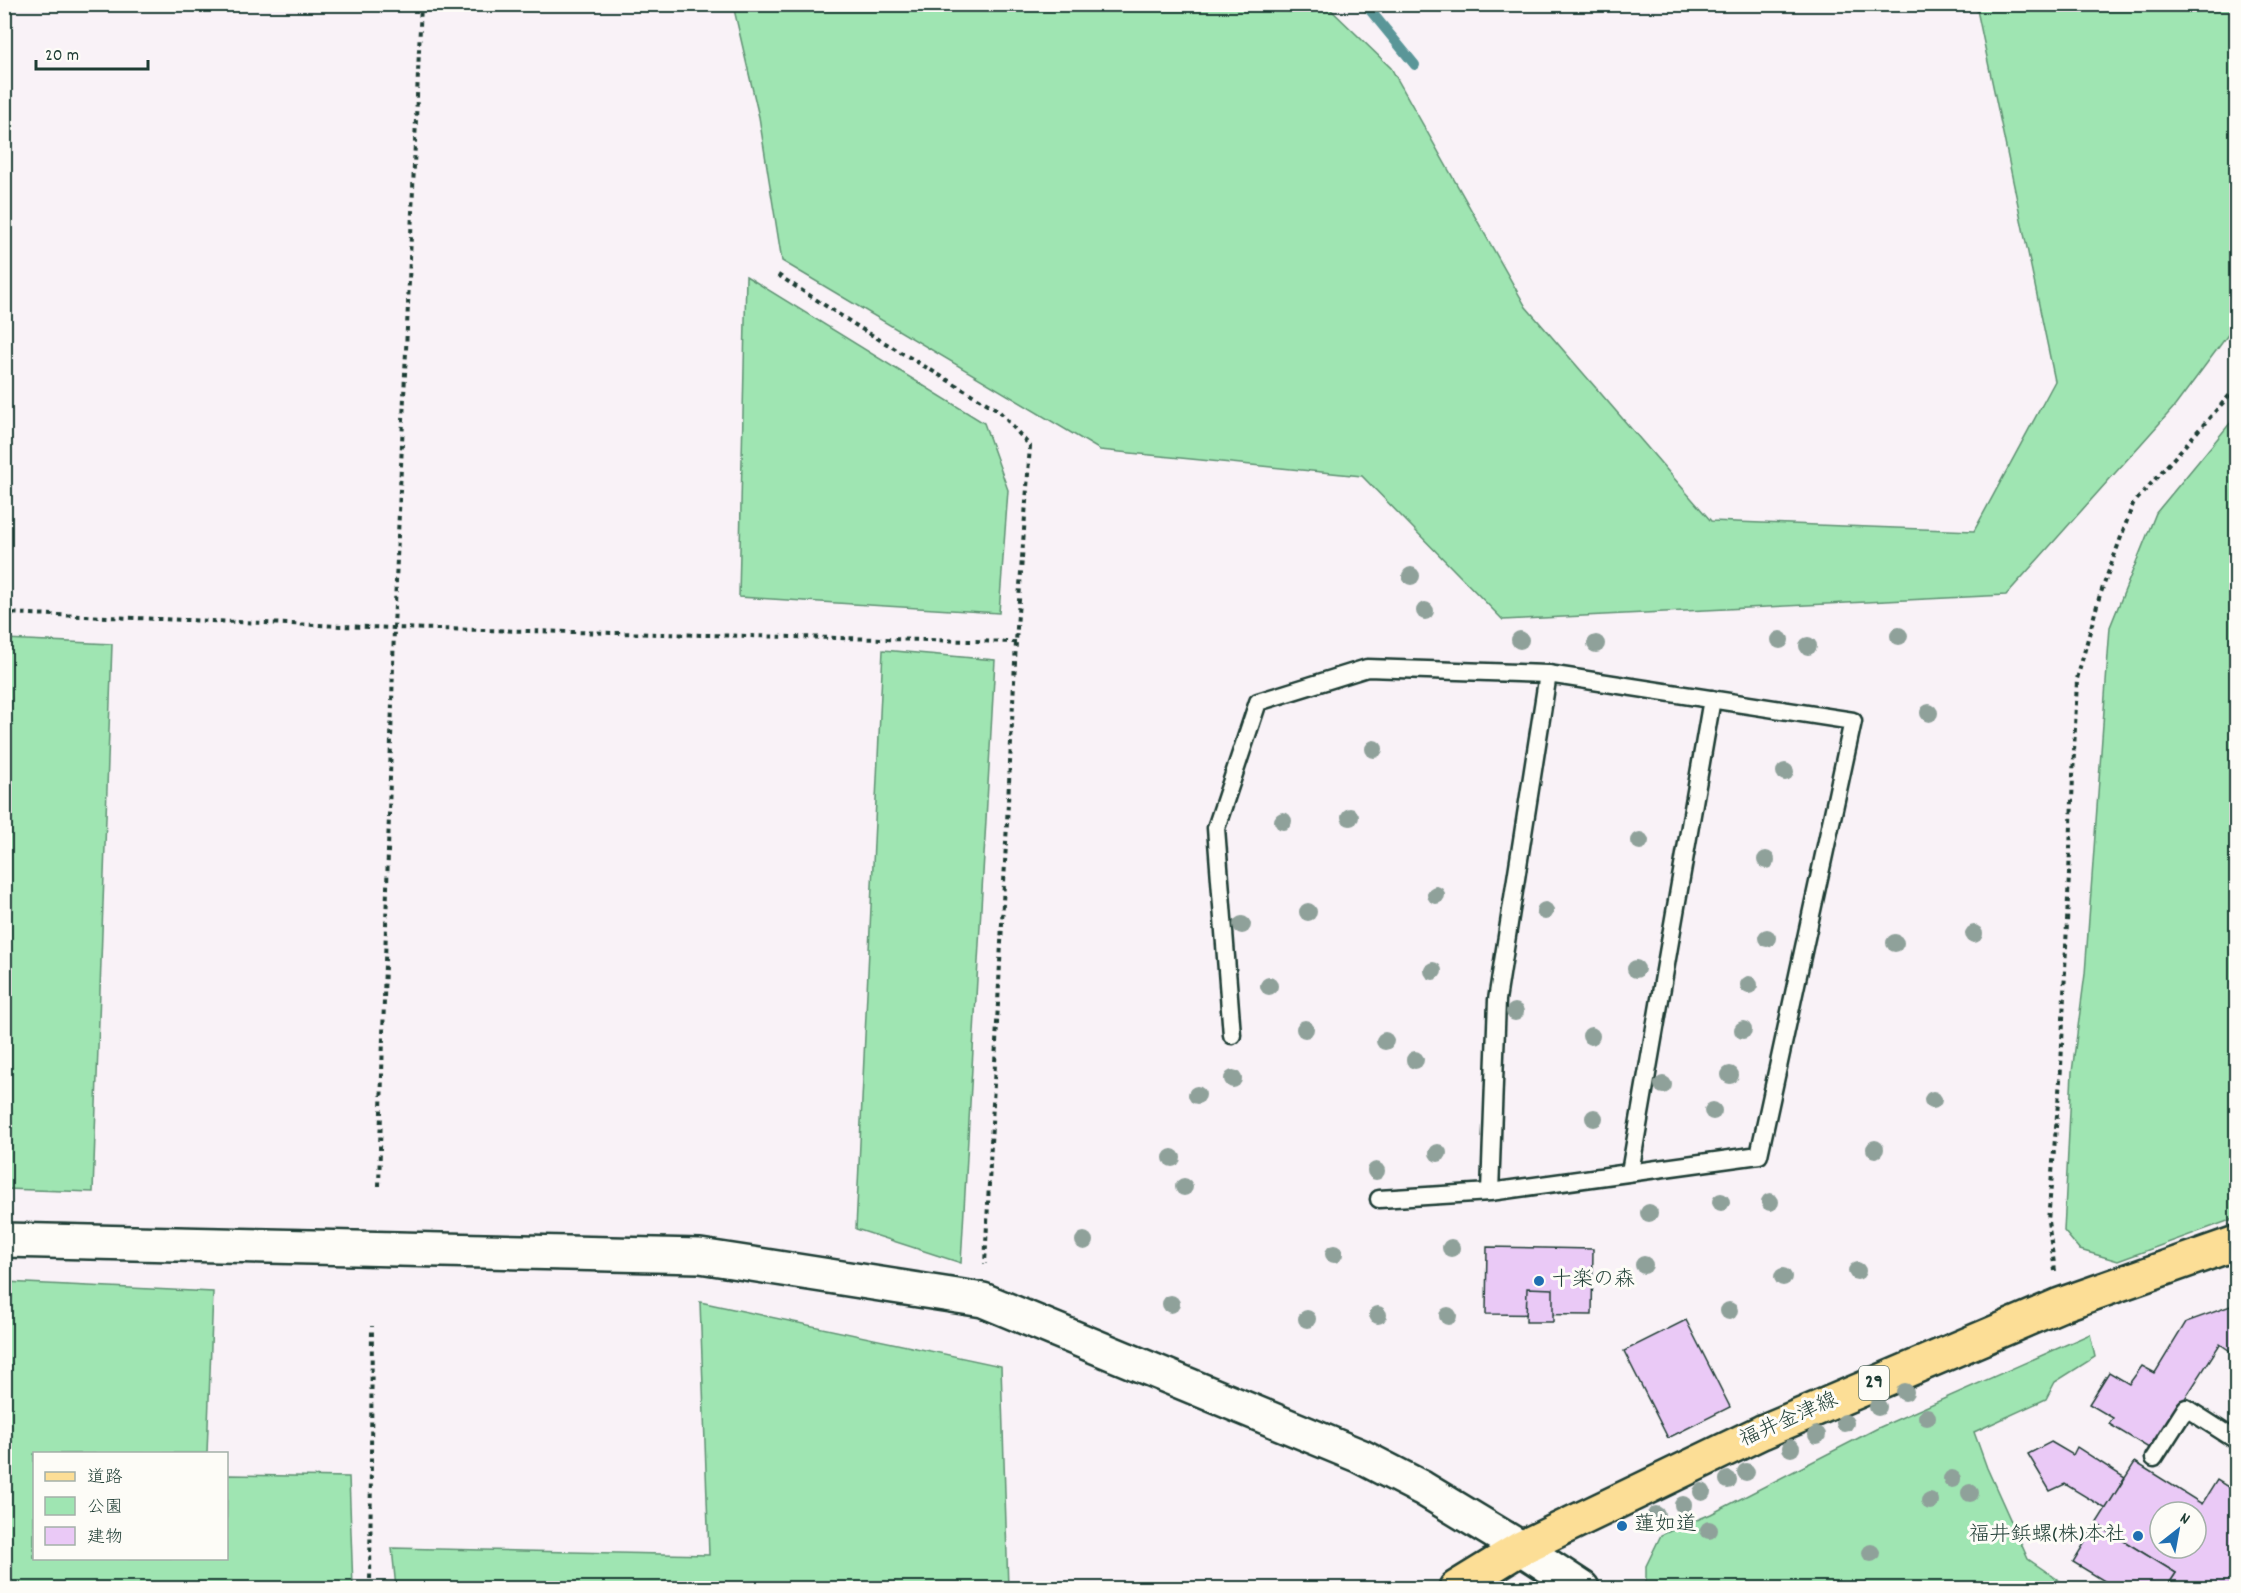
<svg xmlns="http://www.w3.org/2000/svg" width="2241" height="1593" viewBox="0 0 2241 1593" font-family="Dekko,'Klee One',sans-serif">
  <rect width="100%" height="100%" fill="#f9f2f7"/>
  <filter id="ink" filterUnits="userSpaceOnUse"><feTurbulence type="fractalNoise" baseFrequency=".0167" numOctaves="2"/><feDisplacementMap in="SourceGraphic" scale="12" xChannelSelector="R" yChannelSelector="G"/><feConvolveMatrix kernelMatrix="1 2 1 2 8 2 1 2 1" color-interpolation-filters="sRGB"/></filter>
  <g filter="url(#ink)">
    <g fill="#9fe5b2" stroke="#5f9173" stroke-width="1.5">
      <path d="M733,5h593l65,63 135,239 185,214 263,10 81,-150 -79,-376h260v319l-61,82 -169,189 -503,25 -141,-144 -262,-26 -318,-189 -23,-144z"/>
      <path d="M746,276l238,147 24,67 -9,123 -260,-16z"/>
      <path d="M2236,416v802l-118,43 -38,-11 -16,-19 8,-159 13,-98 25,-347 46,-114z"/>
      <path d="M5,639l107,5 -19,548 -88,-3z"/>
      <path d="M883,650l112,10 -34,603 -105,-34z"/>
      <path d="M5,1282l208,10 -6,161 -173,1v104h192l1,-83 122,2 4,111h-348z"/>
      <path d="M700,1302l301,64 7,222h-612l-4,-40 317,7z"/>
      <path d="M2090,1334l5,23 -40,25 -9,17 -72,33 13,36 41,91 42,29h-419l-5,-3v-19l15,-31 50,-21 167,-86z"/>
    </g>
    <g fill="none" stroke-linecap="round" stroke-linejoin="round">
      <path stroke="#5a9698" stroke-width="10" d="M1365,4l50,61"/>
    </g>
    <g fill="#eac9f6" stroke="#1f3d34" stroke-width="1.5" fill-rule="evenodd">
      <path d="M1487,1247l106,2 -1,66 -106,-1z"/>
      <path d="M1527,1288l26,1v33h-27z"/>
      <path d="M2236,1304v51l-16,-11 -68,106 -43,-26 4,-6 -24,-14 20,-32 20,12 13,-18 13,7 31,-51z"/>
      <path d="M1686,1320l44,87 -62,31 -44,-87z"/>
      <path d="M2051,1442l22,13 4,-8 48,31 -19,31 -41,-25 -15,7 -22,-37z"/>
      <path d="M2135,1462l67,42 15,-24 19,12v96h-70l10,-15 -80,-49zM2160,1512h36v36h-36z"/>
      <path d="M2096,1524l80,49 -10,15h-50l-43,-26z"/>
    </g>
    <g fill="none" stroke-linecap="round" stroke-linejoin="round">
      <g stroke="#1f3d34" stroke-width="21">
        <g id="service">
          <path d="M1232,1035l-16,-207 42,-126 109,-34 181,6"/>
          <path d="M1630,1172l82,-473"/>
          <path d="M1379,1199l111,-7 269,-37 94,-434 -305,-47 -51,326 -7,192"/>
          <path d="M2154,1458l32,-50 50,32"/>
        </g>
      </g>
      <g stroke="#1f3d34" stroke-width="38">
        <path id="tertiary" d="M4,1240l696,16 283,44 377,156 62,32 99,60 61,40"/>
      </g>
      <g stroke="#1f3d34" stroke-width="38">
        <path id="primary" d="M1456,1588l65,-40 241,-116 298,-127 176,-62"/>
      </g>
      <g stroke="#1f3d34" stroke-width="4" stroke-dasharray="4.5 4.5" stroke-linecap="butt">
        <path d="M778,275l82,53 138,82 32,36 -14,196 -31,622"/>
        <path d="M4,613l390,15 622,14"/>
        <path d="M379,1186l15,-558 27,-624"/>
        <path d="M2055,1271l-7,-50 13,-153 16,-389 22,-81 34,-94 103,-116"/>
        <path d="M370,1588l2,-262"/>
      </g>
      <use href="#service" stroke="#fdfcf7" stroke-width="16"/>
      <use href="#tertiary" stroke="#fdfcf7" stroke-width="33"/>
      <use href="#primary" stroke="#fcde96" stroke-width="33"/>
    </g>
    <g fill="#8fa19a">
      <circle cx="1411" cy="576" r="9"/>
      <circle cx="1425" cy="611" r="9"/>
      <circle cx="1899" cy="636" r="9"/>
      <circle cx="1520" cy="640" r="9"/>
      <circle cx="1780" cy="640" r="9"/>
      <circle cx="1596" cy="644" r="9"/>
      <circle cx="1808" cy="646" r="9"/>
      <circle cx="1929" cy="713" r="9"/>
      <circle cx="1374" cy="749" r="9"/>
      <circle cx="1785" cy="772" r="9"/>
      <circle cx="1350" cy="817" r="9"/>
      <circle cx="1283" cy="821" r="9"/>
      <circle cx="1640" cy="841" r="9"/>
      <circle cx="1766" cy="860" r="9"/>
      <circle cx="1436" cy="895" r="9"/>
      <circle cx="1545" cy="911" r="9"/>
      <circle cx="1308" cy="912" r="9"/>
      <circle cx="1242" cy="925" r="9"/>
      <circle cx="1974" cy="934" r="9"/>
      <circle cx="1767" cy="938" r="9"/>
      <circle cx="1895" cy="943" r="9"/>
      <circle cx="1636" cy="969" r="9"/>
      <circle cx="1433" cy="971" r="9"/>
      <circle cx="1749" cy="985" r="9"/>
      <circle cx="1269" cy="986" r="9"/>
      <circle cx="1515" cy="1012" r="9"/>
      <circle cx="1305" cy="1029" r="9"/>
      <circle cx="1743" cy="1030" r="9"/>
      <circle cx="1591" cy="1036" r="9"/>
      <circle cx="1385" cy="1041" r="9"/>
      <circle cx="1415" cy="1060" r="9"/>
      <circle cx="1730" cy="1075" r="9"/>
      <circle cx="1233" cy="1079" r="9"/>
      <circle cx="1663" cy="1085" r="9"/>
      <circle cx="1197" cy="1095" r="9"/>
      <circle cx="1933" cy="1100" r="9"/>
      <circle cx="1713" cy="1111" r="9"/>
      <circle cx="1594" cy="1118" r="9"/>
      <circle cx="1875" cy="1149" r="9"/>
      <circle cx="1438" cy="1153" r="9"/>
      <circle cx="1172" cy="1158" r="9"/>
      <circle cx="1376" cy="1171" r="9"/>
      <circle cx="1184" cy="1187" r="9"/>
      <circle cx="1721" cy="1202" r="9"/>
      <circle cx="1770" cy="1202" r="9"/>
      <circle cx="1649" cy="1213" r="9"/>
      <circle cx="1084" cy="1241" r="9"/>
      <circle cx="1451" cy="1248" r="9"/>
      <circle cx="1334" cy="1254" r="9"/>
      <circle cx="1644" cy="1265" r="9"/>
      <circle cx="1857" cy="1271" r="9"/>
      <circle cx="1783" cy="1277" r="9"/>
      <circle cx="1171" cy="1304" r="9"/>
      <circle cx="1729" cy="1311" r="9"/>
      <circle cx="1378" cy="1315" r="9"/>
      <circle cx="1448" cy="1316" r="9"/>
      <circle cx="1307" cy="1319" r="9"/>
      <circle cx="1905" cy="1392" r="9"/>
      <circle cx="1878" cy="1407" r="9"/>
      <circle cx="1927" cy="1417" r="9"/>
      <circle cx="1845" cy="1423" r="9"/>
      <circle cx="1817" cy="1435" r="9"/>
      <circle cx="1791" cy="1448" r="9"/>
      <circle cx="1746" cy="1472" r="9"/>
      <circle cx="1952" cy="1479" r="9"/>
      <circle cx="1728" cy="1480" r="9"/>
      <circle cx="1702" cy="1492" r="9"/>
      <circle cx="1970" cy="1493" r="9"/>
      <circle cx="1930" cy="1501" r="9"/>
      <circle cx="1683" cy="1505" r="9"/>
      <circle cx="1656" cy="1515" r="9"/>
      <circle cx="1709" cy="1530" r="9"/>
      <circle cx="1871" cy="1553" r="9"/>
    </g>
  </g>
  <g fill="#1f6fb2" stroke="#fdfcf7" stroke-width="2">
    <circle cx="1539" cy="1281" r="6"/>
    <circle cx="1622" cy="1526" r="6"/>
    <circle cx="2138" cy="1536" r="6"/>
  </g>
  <g text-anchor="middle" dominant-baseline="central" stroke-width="6" stroke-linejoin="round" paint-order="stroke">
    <rect fill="#fdfcf7" stroke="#62766e" stroke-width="1.5" x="1859" y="1366" width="30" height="34" rx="4.5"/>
    <g font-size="20" font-weight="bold" fill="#1f3d34">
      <text x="1874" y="1383">29</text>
    </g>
    <g font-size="21" fill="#1f3d34" stroke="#fdfcf7" text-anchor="start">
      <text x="1551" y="1281">十楽の森</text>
      <text x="1634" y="1526">蓮如道</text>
      <text x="2126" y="1536" text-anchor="end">福井鋲螺(株)本社</text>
    </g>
    <g font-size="21" fill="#1f3d34" stroke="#fdfcf7">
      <text transform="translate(1789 1421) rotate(-24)">福井金津線</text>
    </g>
  </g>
  <rect width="2241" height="1593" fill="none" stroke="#fdfcf7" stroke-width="24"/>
  <rect x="12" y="12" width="2217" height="1569" fill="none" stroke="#1f3d34" stroke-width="2" filter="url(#ink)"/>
  <rect x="33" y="1452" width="195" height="108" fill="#fdfcf7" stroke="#a4b0a9" stroke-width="1.5"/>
  <rect x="45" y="1472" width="30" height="9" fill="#fcde96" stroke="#a4b0a9" stroke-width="1.5"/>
  <text x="87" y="1482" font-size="18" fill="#1f3d34">道路</text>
  <rect x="45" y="1497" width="30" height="18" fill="#9fe5b2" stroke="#a4b0a9" stroke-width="1.5"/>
  <text x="87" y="1512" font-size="18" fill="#1f3d34">公園</text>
  <rect x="45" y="1527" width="30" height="18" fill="#eac9f6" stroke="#a4b0a9" stroke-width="1.5"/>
  <text x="87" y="1542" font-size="18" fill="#1f3d34">建物</text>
  <g transform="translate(2178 1530) rotate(31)"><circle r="28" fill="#fdfcf7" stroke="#a4b0a9" stroke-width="1.5"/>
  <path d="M0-4.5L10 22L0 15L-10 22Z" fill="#1f6fb2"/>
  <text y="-9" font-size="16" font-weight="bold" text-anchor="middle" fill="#1f3d34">N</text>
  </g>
  <path d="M36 60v9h112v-9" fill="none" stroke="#1f3d34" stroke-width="3"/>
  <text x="45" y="60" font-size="18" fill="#1f3d34" stroke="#fdfcf7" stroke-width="4.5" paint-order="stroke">20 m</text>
</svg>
